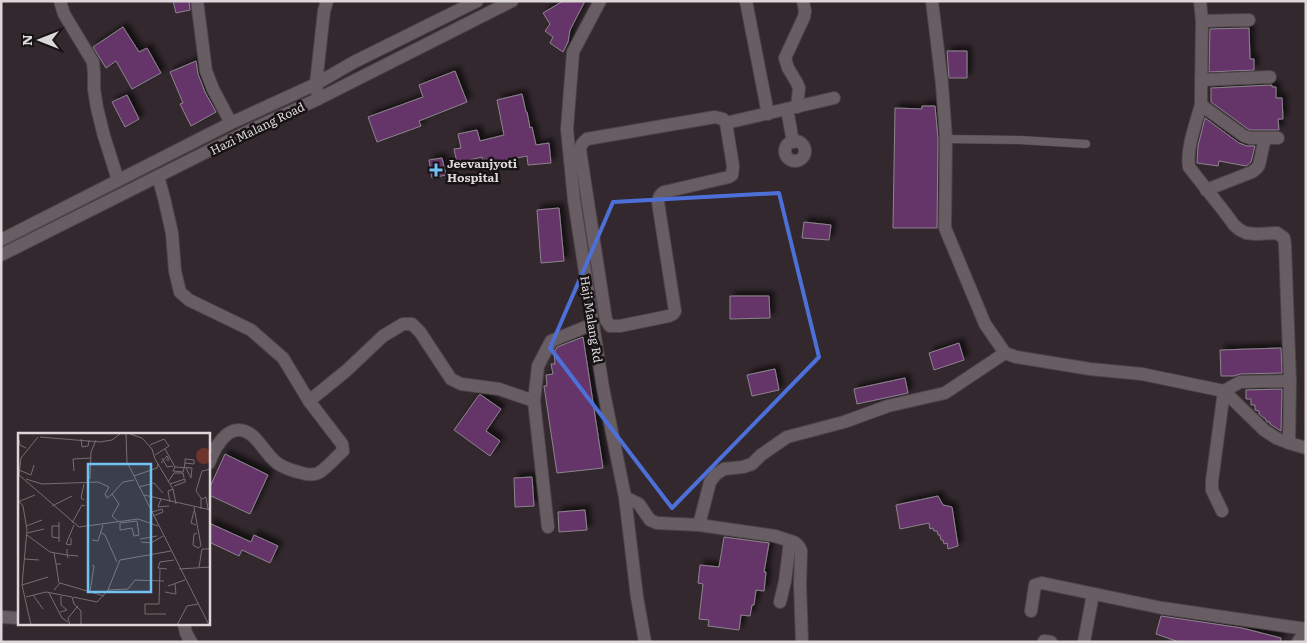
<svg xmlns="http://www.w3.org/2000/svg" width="1307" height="643" viewBox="0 0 1307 643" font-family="Literata,serif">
  <defs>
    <filter id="shadow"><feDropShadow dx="4.5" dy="-4.5" stdDeviation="2.5" flood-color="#0009"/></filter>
  </defs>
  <rect width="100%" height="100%" fill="#32282d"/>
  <g fill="#65346a" stroke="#8c848d" filter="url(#shadow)">
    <path d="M173,1h16l1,9 -14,3z"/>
    <path d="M563,1h22l-15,29 -2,12 -5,10 -13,-9 3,-6 -8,-6 5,-7 -7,-11z"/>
    <path d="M123,27l16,25 8,-4 14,25 -29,16 -16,-28 -10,7 -13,-21z"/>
    <path d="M1249,28l1,31h4v11l-45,2 1,-43z"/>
    <path d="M947,51h20v27h-18z"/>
    <path d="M196,61l2,13 7,18 11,20 -25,14 -11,-22 3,-1 -13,-31z"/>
    <path d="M455,71l12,31 -48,19 2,5 -44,16 -9,-25 55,-20 -4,-12z"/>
    <path d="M1272,85v2h4v11h6l1,21h-5l1,11h-28l-3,-1 -37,-27v-14z"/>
    <path d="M522,94l4,18h1l3,16 2,-1 4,18 13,-2 2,20 -23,2 -1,-9 -43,9 -2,-8 -25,6 -3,-14 7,-1 -3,-14 19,-4 3,11 24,-6 -7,-35z"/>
    <path d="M127,95l12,24 -14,8 -13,-25z"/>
    <path d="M922,106h13l3,33 -1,89h-44l2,-120 27,1z"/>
    <path d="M1205,118l34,25 8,3h8l-4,16 -5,4 -27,-5 -1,5 -21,-3 1,-17z"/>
    <path d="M442,158l4,17 -14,3 -3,-18z"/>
    <path d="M559,208l5,53 -23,2 -4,-53z"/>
    <path d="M804,222l27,3 -2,15 -27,-2z"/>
    <path d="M730,296h39l1,22 -40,1z"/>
    <path d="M583,337l20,131 -46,5 -13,-87h3l-1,-11 7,-1 -2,-10h4l-1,-11 3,-6z"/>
    <path d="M959,343l5,17 -30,10 -5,-17z"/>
    <path d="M1281,348l1,25 -42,1 -6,2h-13l-1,-26z"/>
    <path d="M775,369l4,21 -27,6 -5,-21z"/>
    <path d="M905,378l3,15 -51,11 -3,-15z"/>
    <path d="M1282,389l-1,42 -11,-7v-2h-3l-2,-4h-1l-5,-4v-3l-4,-1v-5h-4v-6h-5v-9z"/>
    <path d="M479,395h2l20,14 -15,22 14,10 -10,15 -36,-26z"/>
    <path d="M225,454l43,21 -18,39 -41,-19v-6z"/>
    <path d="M532,477l2,29 -19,1 -1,-29z"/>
    <path d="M938,496l5,9 9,2 6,39 -10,3 -1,-6 -3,1 -1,-4h-2l-1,-5h-2l-1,-4h-3l-1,-3 -3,1 -1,-6 -29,6 -4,-24z"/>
    <path d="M585,510l2,20 -28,2 -1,-20z"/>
    <path d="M209,523l42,19 3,-7 24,11 -8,17 -28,-13 -3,6 -30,-14z"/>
    <path d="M724,537l45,6 -5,29h2l-2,19 -8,-1 -2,15h-2l-2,11 -9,-1 -2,15 -31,-4 1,-6 -10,-1 4,-35 -5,-1 2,-18 19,2z"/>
    <path d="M1161,616l81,12 39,10 -1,4h-101l-23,-8z"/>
  </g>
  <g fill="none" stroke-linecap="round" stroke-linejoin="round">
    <g stroke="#4c4449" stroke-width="9">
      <path id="service" d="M946,139l74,1 66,4"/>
    </g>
    <g stroke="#4c4449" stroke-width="14">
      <g id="minor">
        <path d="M60,1l4,13 29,48 1,11v16l3,19 7,28 14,44"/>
        <path d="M197,1l9,70 7,18 18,34"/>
        <path d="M746,1l22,113"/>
        <path d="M932,1l10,83 4,55 -1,89 40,96 20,29 11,4 74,12 52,5 82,17 40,39 12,8 13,5"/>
        <path d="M1200,1l2,20 -1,76v8c-5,17 -15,45 -12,62l37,47 8,11 6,5 6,3 10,1 21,-1 7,5 1,7 5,136 -1,62 17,5"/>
        <path d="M1202,21l47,-1"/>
        <path d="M1201,80l69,-3"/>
        <path d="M318,99l-2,-15 8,-73 3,-10"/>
        <path d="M1201,105l43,31 6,2h28"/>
        <path d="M797,107l2,-19 -2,-5 -9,-15 -3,-10 19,-41 1,-6 -2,-10"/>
        <path d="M787,109l6,33"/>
        <path d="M715,117l8,2 3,4 7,43 -1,9 -3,2 -65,15c-4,2 -5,5 -6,10l17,109 -2,3 -4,2 -49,10h-10l-4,-6 -26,-170c0,-5 3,-8 7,-11z"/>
        <path d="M726,123l108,-25"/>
        <circle cx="795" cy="151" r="10"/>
        <path d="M158,176l6,22 8,35 3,38 5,21 9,8 62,30 32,28 26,43 37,-30 37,-35 20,-12h9l8,8 31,47 10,5 38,5 35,12 4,-35 13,-25 42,-17"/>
        <path d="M1206,190l46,-18 5,-4 2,-3 6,-27"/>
        <path d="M534,401l14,126"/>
        <path d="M209,463c7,-19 23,-46 45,-26 8,8 14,19 23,26 7,5 16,8 25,10 5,2 14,2 18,-1 9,-6 16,-15 23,-21l-1,-7 -33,-43"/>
        <path d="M625,497l14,7 11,16 7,3 42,2 76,11 15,5 -5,40 -5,21"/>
        <path d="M1222,511l-10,-21v-9l12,-90 16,-9 50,-1"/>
        <path d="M699,525l11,-43 6,-8 8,-5 19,-2 9,-3 9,-9 26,-18 57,-15 44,-16 57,-13 60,-40"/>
        <path d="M790,541c6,1 9,4 11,10l-1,34 2,57"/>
        <path d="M1031,611l4,-26 7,-2 120,25 144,21"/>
        <path d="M1,617l18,1"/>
        <path d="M184,624l2,9 5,9"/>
        <path d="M1044,641l7,1"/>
        <path d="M1084,642l9,-48"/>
        <path d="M1298,642l8,-12"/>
      </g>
    </g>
    <g stroke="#4c4449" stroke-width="14">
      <path id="tertiary" d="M600,1l-27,51 -6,77 7,71 19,124 10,64 22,109 12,100 8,45"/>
    </g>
    <g stroke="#4c4449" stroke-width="14">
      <g id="secondary">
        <path d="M1,240l230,-117 85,-39 38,-22 123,-61"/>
        <path d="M1,255l243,-122 74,-34 194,-98"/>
      </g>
    </g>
    <use href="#service" stroke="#675d62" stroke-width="8"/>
    <use href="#minor" stroke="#675d62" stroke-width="12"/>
    <use href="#tertiary" stroke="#675d62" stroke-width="12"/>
    <use href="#secondary" stroke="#675d62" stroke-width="12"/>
  </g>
  <path fill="none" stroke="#4d70d8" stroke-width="4" stroke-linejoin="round" d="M779,193l40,164 -147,151 -122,-160 63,-146z"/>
  <path fill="#72c1f5" stroke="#171315" stroke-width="2" d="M433.5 162.5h5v5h5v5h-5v5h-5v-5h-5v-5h5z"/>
  <g text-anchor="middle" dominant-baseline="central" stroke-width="5" stroke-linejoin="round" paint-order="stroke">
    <g font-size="12" fill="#ddd7da" stroke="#171315">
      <text transform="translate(257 128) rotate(-26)">Hazi Malang Road</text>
      <text transform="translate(592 319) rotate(81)">Haji Malang Rd</text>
    </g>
    <g font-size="12" font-weight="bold" fill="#ddd7da" stroke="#171315" text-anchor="start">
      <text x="447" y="163">Jeevanjyoti<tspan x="447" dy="14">Hospital</tspan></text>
    </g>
  </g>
  <g transform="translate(18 433)">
    <rect width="192" height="192" fill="#32282d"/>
    <path d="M178 23a8 8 0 1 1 16 0a8 8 0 1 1-16 0Z" fill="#6f342e"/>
    <path fill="none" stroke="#766e72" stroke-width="1" d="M108,1l1,28 82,163M112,1l12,4 10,11 3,10 18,30 3,15M0,3l2,9 6,3M22,4l60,5 12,-2 8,-6M63,6l1,8 6,-1 1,-6M132,12l14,-6 5,7 -14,9M147,16l10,18 17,1 -1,10 -5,-10M144,25l5,9 6,-1M143,30l6,-7 2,4h-3M157,34l-2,4 10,1 1,-4 1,-5v-4h1l8,1v4l-9,-1M1,37l12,5 3,-10M56,38l-1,-12 18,-1M1,42l60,52 59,-8 20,7M116,43l23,-8 1,-4M8,46l16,5 56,-2 11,5 -4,7 2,4 5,-4M72,46l1,-27 5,-12M150,49l6,-9h9l1,5M0,50l3,-25 17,-21M66,51l-3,14 3,2M152,51l15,-5v3l-11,4M121,54l15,-4 9,10M126,62l67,15M143,66l-3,8 11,-1M184,66l4,-2 2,12M0,67l5,6 4,24 -5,55 9,40M2,68l15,-6M152,69l-2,-11 5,-2M34,73l20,-10M176,74l7,39 -3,2 -5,-3 1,-11 3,-1M183,76v-11l-5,-7 6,-20 9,-2M176,78l-3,12 5,2M134,79l10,-3 1,3 -10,4M119,88l2,14 -5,1 -2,-8 -12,2v-7zM101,89l-7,-6 7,-12 -7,-10 11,-12 11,-2M54,90l10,-18 3,1M8,93l16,-6M82,99l5,3 12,27M9,100l17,-4M9,102l23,17 17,3 1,3M41,105l-7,-1v-11h7M53,105v7l-5,-1 8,-19M122,106l17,-3M74,107l6,1 5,-16M41,109v-20M123,109l10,1 12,-7M49,116v6l11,1M36,120l2,11h5M6,126l15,1M38,131l3,19M181,134l3,-18h9M142,136l-1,35h-14v10h21M149,136l-9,-1 2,-6 14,-2M161,136l32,-2M4,152l26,-8M150,153l17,-6M36,157l6,-7 44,13M90,157l12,-30 51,-9M72,159l4,-26 -2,-1M147,159l11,2 -1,-10M31,160l13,25 6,4M15,162l10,14M8,164l20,-5 26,5 2,7 7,7v14M55,164l24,5 11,-12 20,-1 7,-9 29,1M42,179l7,-2 -6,-5v-9M52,192l-2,-7 10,-12M159,192l10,-19 11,-2"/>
    <path fill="#72c1f5" fill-opacity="0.15" stroke="#72c1f5" stroke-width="2.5" d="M70,31h63v128h-63z"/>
    <rect width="192" height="192" fill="none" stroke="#ddd7da" stroke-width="2.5"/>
  </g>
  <rect width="1307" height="643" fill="none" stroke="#ddd7da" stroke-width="5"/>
  <g transform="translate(40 40) rotate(270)" stroke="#171315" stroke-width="4" paint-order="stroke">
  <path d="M0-4L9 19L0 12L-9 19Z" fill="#ddd7da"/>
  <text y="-8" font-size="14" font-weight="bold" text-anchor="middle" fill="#ddd7da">N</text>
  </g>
</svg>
